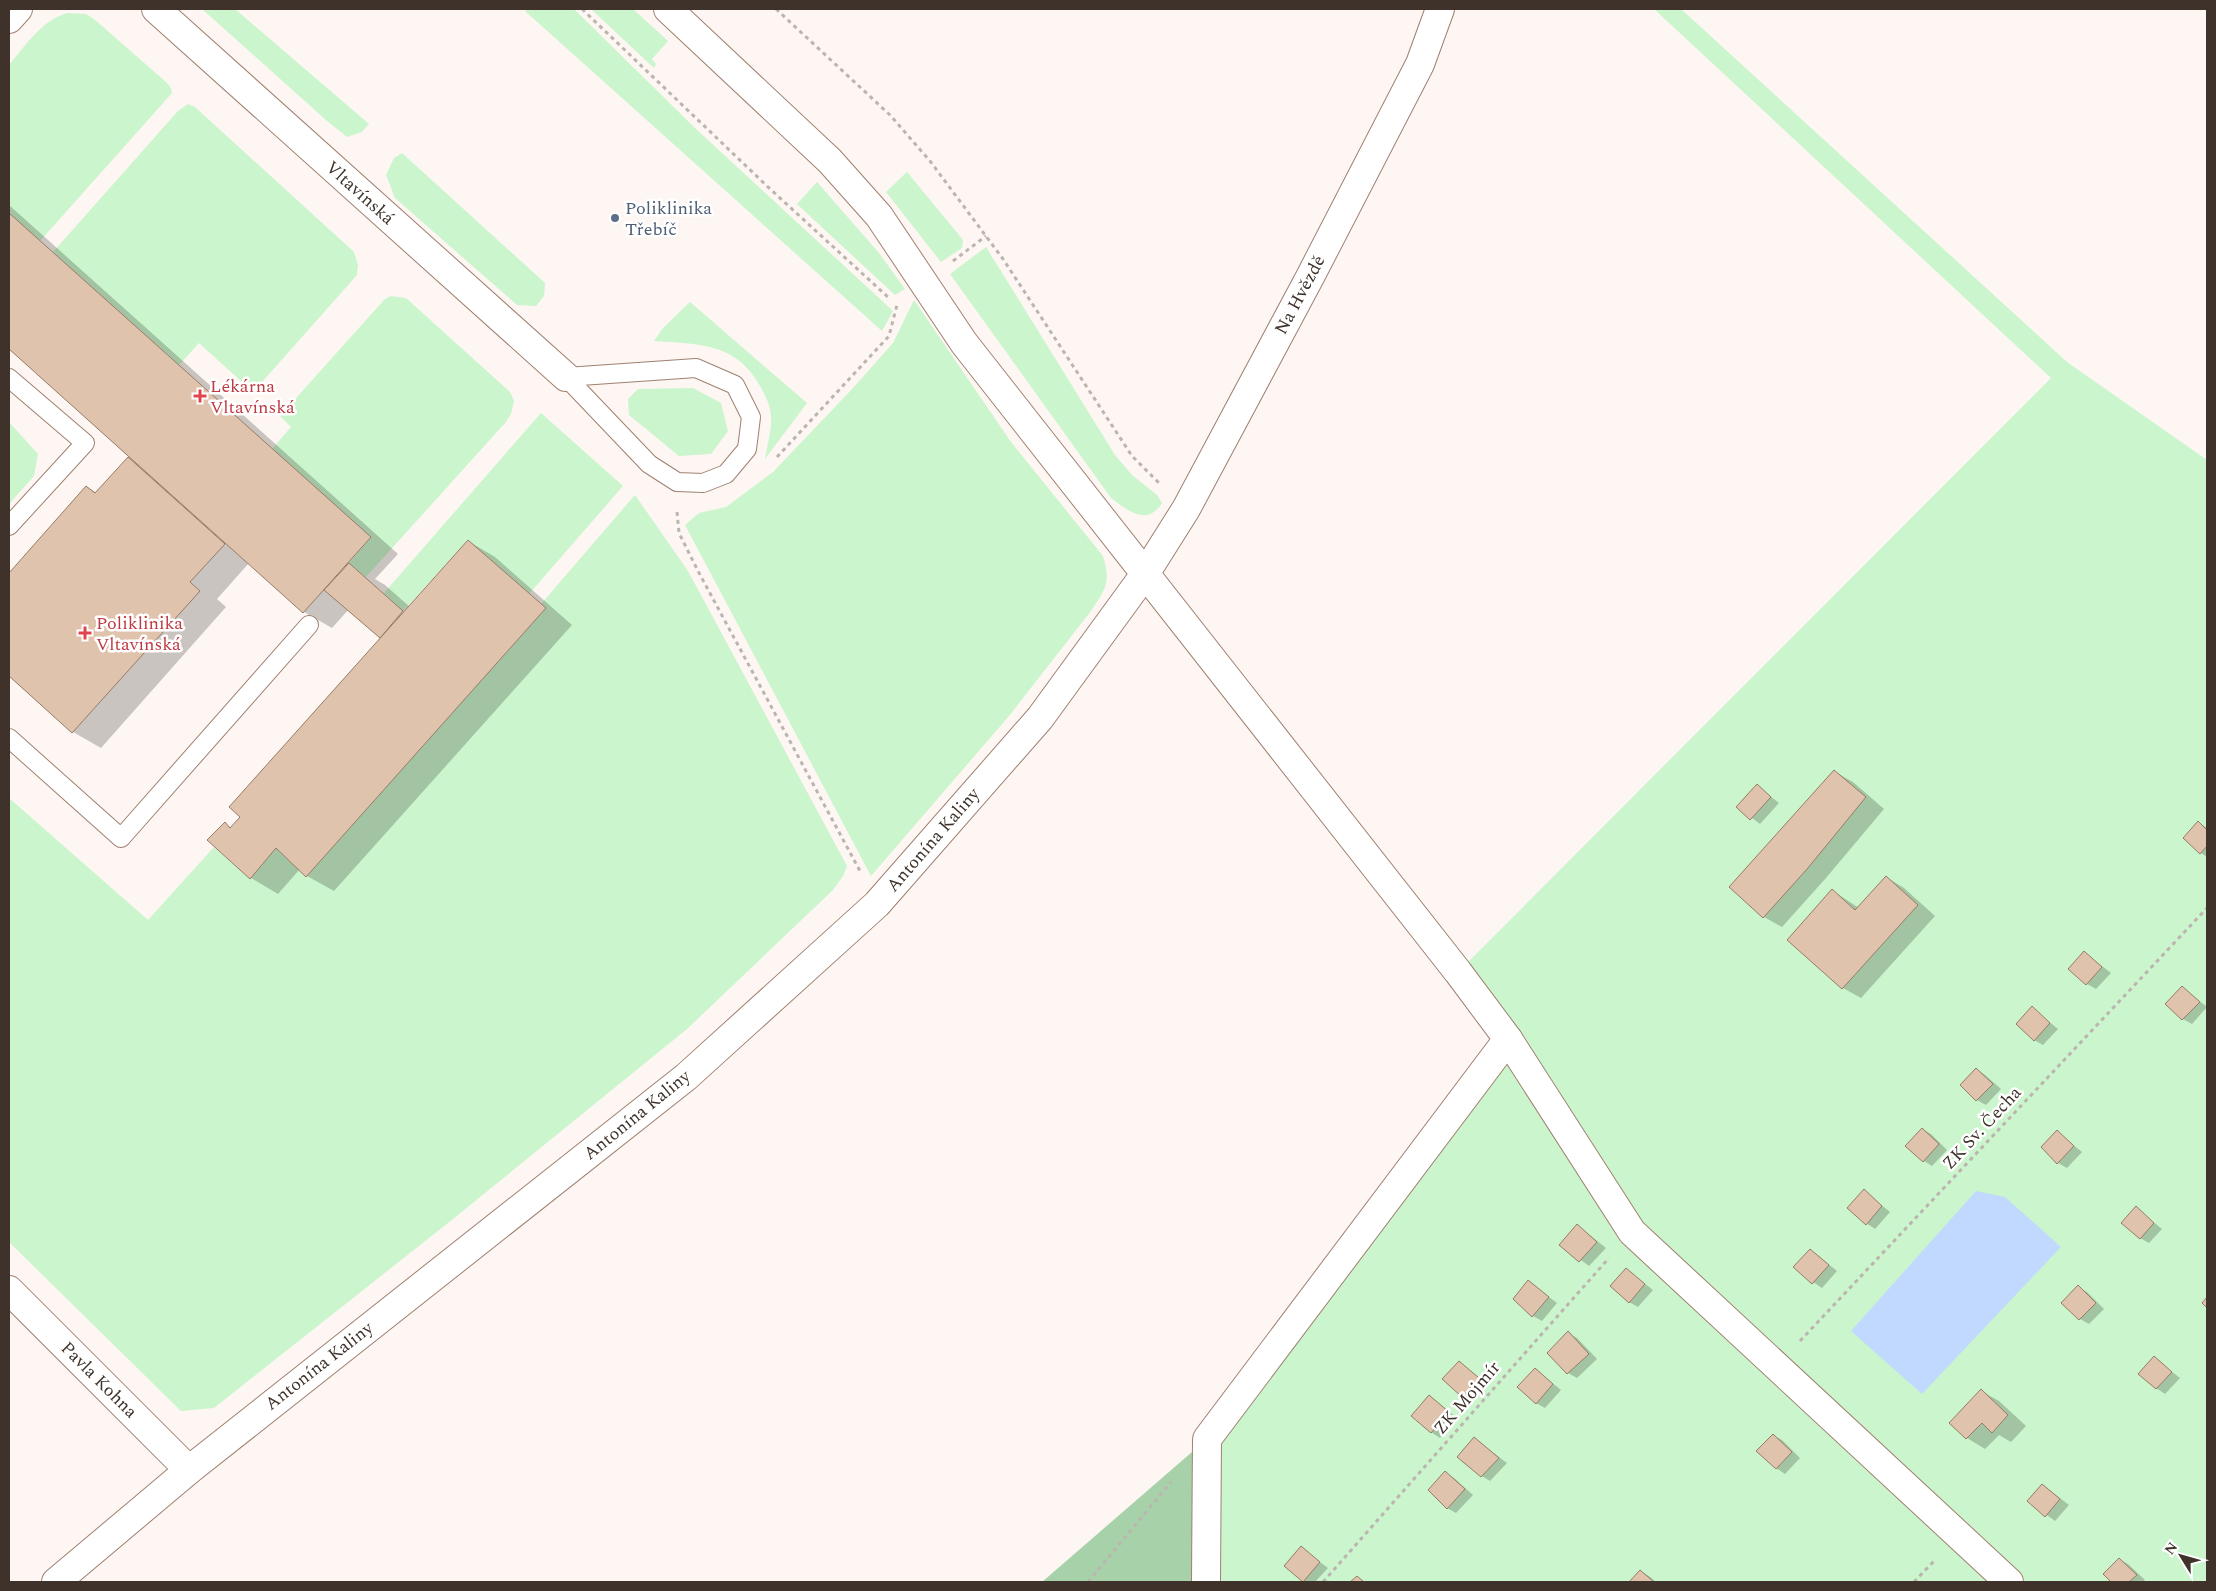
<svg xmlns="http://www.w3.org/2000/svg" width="2216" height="1591" viewBox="0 0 2216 1591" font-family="Spectral,serif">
  <rect width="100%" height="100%" fill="#fdf6f2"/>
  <g fill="#cbf5cc">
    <path d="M202,9h33l134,115 -7,8 -15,5 -21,-17z"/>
    <path d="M527,9h47l122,120 197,182 -11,20 -357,-320z"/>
    <path d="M591,9h42l35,32 -16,18 4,5 -2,4z"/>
    <path d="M1654,9h27l386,353 140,98v1122h-1001l1,-143 301,-400 -50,-67 593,-594z"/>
    <path d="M67,13l19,1 8,5 72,63 5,6 1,5 -132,148 -31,-28v-148c17,-20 32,-44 58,-52z"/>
    <path d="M188,104l7,3 159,145 4,13 -1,10 -104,117 -54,-49 -20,22 -126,-113 125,-141z"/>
    <path d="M402,153l143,130 -1,13 -8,10 -19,-1 -122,-107 -9,-23 8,-17z"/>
    <path d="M907,172l56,68 -1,8 -21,14 -55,-70z"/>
    <path d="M817,182l62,71 26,36 -10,6 -98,-91z"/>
    <path d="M986,247l129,208 17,20 25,20 5,8c-15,24 -35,7 -51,-5l-161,-224z"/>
    <path d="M390,296l16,2 104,94 4,9 -3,13 -6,9 -139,154 -17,-14 22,-26 -99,-88 19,-22 -11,-11 104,-116z"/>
    <path d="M914,300l97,142 92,114c8,27 3,32 -12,55l-82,105 -138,160 -186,-351 14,-12 27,-6 47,-35 81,-85 39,-44z"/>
    <path d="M690,302l117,101 -42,56c2,-13 7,-29 6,-42 -1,-14 -7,-25 -14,-36 -24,-39 -62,-37 -103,-40l9,-13z"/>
    <path d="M693,388l28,15 7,28 -17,23 -32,2 -50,-41 -1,-16 10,-10z"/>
    <path d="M541,413l82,73 -94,108 -61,-54 -65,71 -19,-18z"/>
    <path d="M9,422l29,32 -4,22 -25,28z"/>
    <path d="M635,495l53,76 159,295 -4,10 -10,14 -146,139 -234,190 -239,189 -33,3 -172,-169v-444l139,122 66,-73 36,32 26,-31 30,28 239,-267 -4,-5z"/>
  </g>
  <path fill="#a7d2a9" d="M1207,1439l-1,143h-164z"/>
  <path fill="#c1d9fe" d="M1976,1191l29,6 56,50 -139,147 -71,-63z"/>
  <g fill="#0003">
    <path d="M9,205l389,349 -23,25 10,6 25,22 58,-66 27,16 77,68 -238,266 -27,-15 -7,-7 -22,25 -27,-16 -26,-54 7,4 150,-191 -33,-28 -17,19 -28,-16 -55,-49 -32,36 9,8 -125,141 -28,-16 -64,-58v-99l78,-88 10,6 32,-36 -120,-109z"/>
    <path d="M1835,772l18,10 31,27 -58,69 -44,49 -18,-10z"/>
    <path d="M1757,786l22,17 -19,21 -22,-17z"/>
    <path d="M2198,822l9,6v29l-6,-4z"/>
    <path d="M1886,877l18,11 31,28 -74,82 -18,-10 -10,-97 26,17z"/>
    <path d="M2085,953l26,20 -15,16 -9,-5z"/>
    <path d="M2182,987l25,20 -15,17 -9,-5 -17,-15z"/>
    <path d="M2032,1008l26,21 -15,16 -9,-5z"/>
    <path d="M1976,1069l9,6 16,14 -15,16 -9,-5 -16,-15z"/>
    <path d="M1922,1129l9,5 16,16 -15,16 -8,-5z"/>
    <path d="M2057,1132l25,20 -15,16 -9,-5 -16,-16z"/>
    <path d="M1864,1191l26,21 -15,17 -9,-6z"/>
    <path d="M2136,1208l26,21 -13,14 -9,-5z"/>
    <path d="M1578,1226l28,22 -17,18 -28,-21z"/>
    <path d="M1811,1250l26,21 -15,17 -9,-6z"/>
    <path d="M1627,1270l26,20 -15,17 -9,-5z"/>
    <path d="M1529,1282l28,21 -15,18 -9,-5z"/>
    <path d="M2078,1287l9,5 17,17 -15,15 -9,-5z"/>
    <path d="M1568,1333l9,5 20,21 -20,19 -9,-5z"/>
    <path d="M2154,1358l26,20 -15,16 -9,-6z"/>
    <path d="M1459,1362l28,22 -15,17 -28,-22z"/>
    <path d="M1535,1369l26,21 -16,18 -9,-5z"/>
    <path d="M1981,1391l18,10 27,25 -15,16 -12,-7 -14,14 -18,-11 -16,-15z"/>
    <path d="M1430,1396l27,22 -17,20 -9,-6z"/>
    <path d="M1773,1435l9,5 18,18 -15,16 -9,-6z"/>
    <path d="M1475,1439l32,24 -17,18 -8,-5z"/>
    <path d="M1446,1473l8,5 19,17 -17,18 -9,-5z"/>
    <path d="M2043,1485l26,20 -14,16 -27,-20z"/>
    <path d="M1301,1548l27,20 -13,14 -11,-1z"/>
    <path d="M2119,1559l9,5 17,16 -2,2h-30l-8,-8z"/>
    <path d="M1640,1571l9,5 7,6h-25z"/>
  </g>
  <g fill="#e0c3ad" stroke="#967c67">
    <path d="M9,213l362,324 -68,76 -294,-264z"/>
    <path d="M128,457l97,87 -35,38 10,9 -128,142 -63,-57v-103l77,-87 9,7z"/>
    <path d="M468,540l78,68 -240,269 -30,-29 -26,31 -43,-39 18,-18 5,6 10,-11 -11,-10z"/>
    <path d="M349,563l54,48 -23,27 -56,-48z"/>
    <path d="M1834,770l32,27 -58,71 -45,50 -34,-31z"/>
    <path d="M1757,784l14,13 -21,23 -14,-13z"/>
    <path d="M2198,821l9,9v16l-7,8 -17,-16z"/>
    <path d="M1886,876l32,29 -76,84 -55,-49 45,-51 23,21z"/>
    <path d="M2084,951l18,16 -16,18 -18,-16z"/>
    <path d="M2182,986l18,16 -18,18 -17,-16z"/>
    <path d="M2032,1006l18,17 -16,18 -18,-17z"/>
    <path d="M1976,1068l17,16 -17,17 -16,-16z"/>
    <path d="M1922,1128l17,16 -16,18 -18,-16z"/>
    <path d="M2057,1130l17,16 -17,18 -16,-17z"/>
    <path d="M1864,1189l18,17 -16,19 -19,-17z"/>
    <path d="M2136,1206l18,17 -14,16 -19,-16z"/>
    <path d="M1577,1224l20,18 -18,20 -20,-17z"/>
    <path d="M1810,1249l19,16 -17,19 -19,-17z"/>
    <path d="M1626,1268l19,16 -16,19 -19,-17z"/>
    <path d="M1528,1280l21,17 -17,20 -19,-18z"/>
    <path d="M2078,1285l18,18 -17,17 -18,-17z"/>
    <path d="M2207,1297v11l-5,-5z"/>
    <path d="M1568,1331l21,23 -22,20 -20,-21z"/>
    <path d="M2154,1356l18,16 -16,17 -18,-15z"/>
    <path d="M1459,1361l20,17 -17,19 -20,-18z"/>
    <path d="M1535,1368l18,16 -17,20 -19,-17z"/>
    <path d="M1981,1389l27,26 -16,18 -10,-10 -16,16 -17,-16z"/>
    <path d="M1429,1395l20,17 -18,21 -20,-17z"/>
    <path d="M1773,1434l19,18 -16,17 -20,-18z"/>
    <path d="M1474,1437l25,21 -18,19 -24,-20z"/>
    <path d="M1445,1471l20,18 -18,20 -19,-19z"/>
    <path d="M2042,1484l18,15 -15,18 -18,-16z"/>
    <path d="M1301,1546l19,16 -17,20 -19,-16z"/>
    <path d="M2119,1558l18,17 -8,7h-18l-8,-8z"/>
    <path d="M1640,1570l14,12h-25z"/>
    <path d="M1357,1576l7,6h-14z"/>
  </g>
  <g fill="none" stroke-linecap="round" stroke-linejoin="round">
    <g stroke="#9f8171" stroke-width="20">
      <g id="lane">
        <path d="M696,368l39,17 16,32 -4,32 -21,25 -23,9 -26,-1 -28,-18 -83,-87z"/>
        <path d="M9,378l76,65 -76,83"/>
        <path d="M9,738l112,100 188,-213"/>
      </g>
    </g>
    <g stroke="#9f8171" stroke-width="30">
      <g id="street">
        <path d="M156,9l410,368"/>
        <path d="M668,9l162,152 49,55 85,127 494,629 50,67 124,193 377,350"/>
        <path d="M9,19l9,-10"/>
        <path d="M9,1290l180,180"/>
        <path d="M56,1582l133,-112 497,-393 191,-173 163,-186 105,-144 41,-65 124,-232 110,-213 20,-55"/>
        <path d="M1206,1582l1,-143 301,-400"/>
      </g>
    </g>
    <g stroke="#bcb4af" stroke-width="3" stroke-dasharray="4 4" stroke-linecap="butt">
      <path d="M582,9l186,178 121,111"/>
      <path d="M776,9l114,106 40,46 73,98 129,197 28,28"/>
      <path d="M953,261l33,-25"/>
      <path d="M777,457l112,-121 8,-31"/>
      <path d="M677,512l2,21 19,38 162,300"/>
      <path d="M1800,1341l407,-433"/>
      <path d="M1088,1582l83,-100"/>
      <path d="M1323,1582l286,-324"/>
      <path d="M1914,1582l20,-21"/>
    </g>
    <use href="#lane" stroke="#fff" stroke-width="18"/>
    <use href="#street" stroke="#fff" stroke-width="28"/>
  </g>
  <circle fill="#5c6f8a" stroke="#fff" stroke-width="2" cx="615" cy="218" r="5"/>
  <g fill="#e0444e" stroke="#fff" stroke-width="2">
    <path d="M197.5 388.5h5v5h5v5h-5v5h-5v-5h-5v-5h5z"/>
    <path d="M82.5 625.5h5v5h5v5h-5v5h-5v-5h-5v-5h5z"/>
  </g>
  <g text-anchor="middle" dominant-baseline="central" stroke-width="5" stroke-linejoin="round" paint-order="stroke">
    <g font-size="18" fill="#3e322b" stroke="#fff">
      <text transform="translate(360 193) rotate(42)">Vltavínská</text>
      <text transform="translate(1300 295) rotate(-62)">Na Hvězdě</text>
      <text transform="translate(933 840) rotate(-49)">Antonína Kaliny</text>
      <text transform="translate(637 1115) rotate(-39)">Antonína Kaliny</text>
      <text transform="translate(1982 1128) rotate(-47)">ZK Sv. Čecha</text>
      <text transform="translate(319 1366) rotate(-38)">Antonína Kaliny</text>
      <text transform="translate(99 1380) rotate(45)">Pavla Kohna</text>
      <text transform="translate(1467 1398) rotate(-49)">ZK Mojmír</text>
    </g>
    <g font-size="18" fill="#4e5e75" stroke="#fff" text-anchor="start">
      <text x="625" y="208">Poliklinika<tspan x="625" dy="21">Třebíč</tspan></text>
    </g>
    <g font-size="18" fill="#be3a42" stroke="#fff" text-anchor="start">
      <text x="210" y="386">Lékárna<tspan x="210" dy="21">Vltavínská</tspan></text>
      <text x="96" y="623">Poliklinika<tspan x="96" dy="21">Vltavínská</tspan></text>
    </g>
  </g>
  <rect width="2216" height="1591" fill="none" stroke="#3e322b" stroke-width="20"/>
  <g transform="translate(2181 1556) rotate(307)" stroke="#ffffff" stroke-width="4" paint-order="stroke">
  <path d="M0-4L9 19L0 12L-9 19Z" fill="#3e322b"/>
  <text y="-8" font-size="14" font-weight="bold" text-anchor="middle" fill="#3e322b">N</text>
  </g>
</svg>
